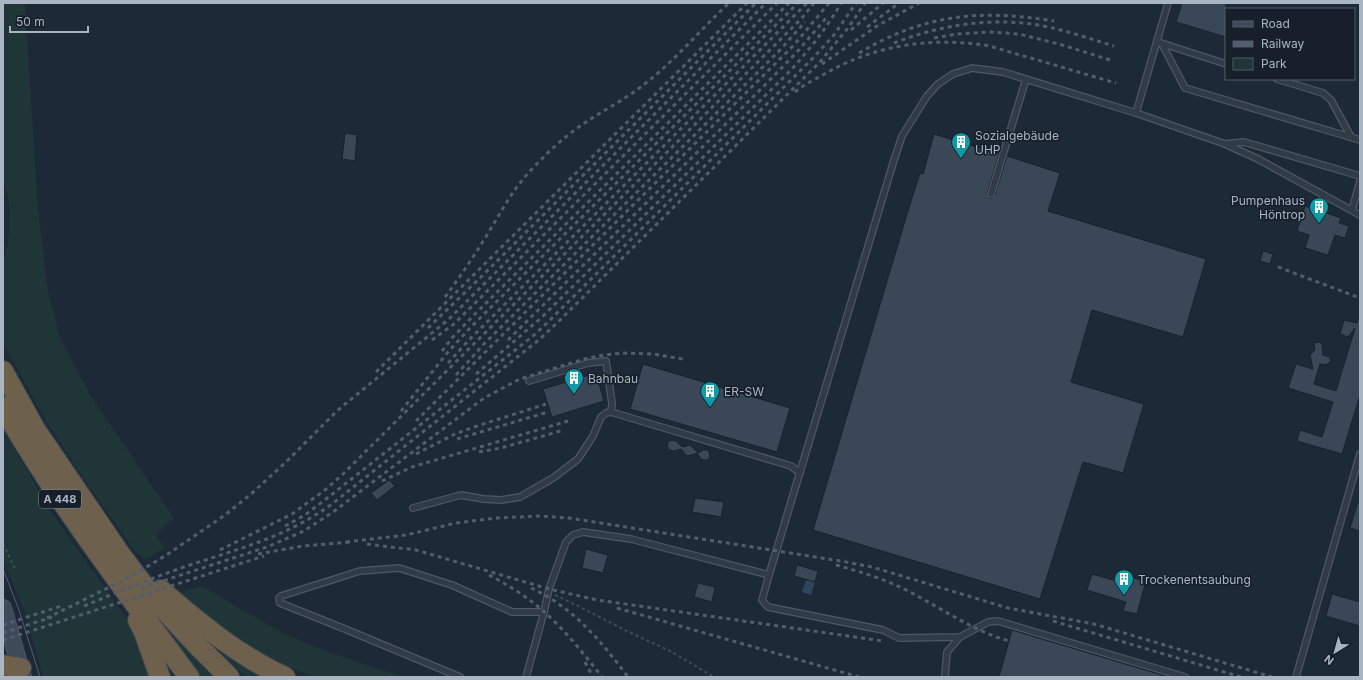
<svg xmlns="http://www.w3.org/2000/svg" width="1363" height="680" viewBox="0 0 1363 680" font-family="Inter,sans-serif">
  <rect width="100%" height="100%" fill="#1d2936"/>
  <g fill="#1f3537">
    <path d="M3,3h22l13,207 10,81 13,49 31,58 82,120 -18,17 9,13 -20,12 -10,-9 -53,-74 -39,-61 -40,-73v-81c8,-23 10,-58 0,-81z"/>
    <path d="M3,430l46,77v2l76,107 16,25 12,36h-110l-18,-65 -22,-52z"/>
    <path d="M197,587h7c34,20 68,42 104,57 31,12 63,23 95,33h-87l-42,-15 -54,-31 -44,-37z"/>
    <path d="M144,604l74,73h-19z"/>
    <path d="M212,647l55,30h-21z"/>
  </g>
  <path fill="#2f445f" d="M806,580l9,2 -4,13 -9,-3z"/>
  <g fill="#394757" stroke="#18212d">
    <path d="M1182,3h44v34l-50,-15z"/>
    <path d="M345,133l12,2 -2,26 -13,-2z"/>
    <path d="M934,134l65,20 -12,39v2l2,3h3l3,-3 12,-39 53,17 -12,38 158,48 -23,78 -91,-27 -21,72 73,22 -21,69 -40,-11 -43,137 -227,-69 94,-316 13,-41 3,1z"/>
    <path d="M1305,206l36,12 -2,5 10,3 -4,12 -10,-3 -7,20 -23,-7 4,-13 -12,-4z"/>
    <path d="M1263,251l10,3 -3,10 -10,-3z"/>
    <path d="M1358,319l2,1v75l-18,59 -45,-13 3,-11 22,7 11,-35 -45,-14 8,-24 17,5 -3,-14 5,-5 -1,-7 5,-1 3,2 1,11 6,2 2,4 -5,4 -6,-1 -6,20 22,7 19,-63 -7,9 -8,-3 4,-14 13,3z"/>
    <path d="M643,364l147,44 -13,44 -147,-43z"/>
    <path d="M596,373l8,28 -52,16 -9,-28z"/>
    <path d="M672,440l4,1 6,6 8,-2 8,8 5,-3h4l2,2 1,5 -2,3h-4l-3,-1 -4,-6h1l-10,3 -3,-2 -4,-5 -7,2 -4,-1 -2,-2 -1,-4 2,-3z"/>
    <path d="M389,480l6,6 -18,14 -6,-7z"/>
    <path d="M695,498l29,4 -3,15 -29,-5z"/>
    <path d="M1358,502l2,1v28l-10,-3z"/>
    <path d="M586,549l22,6 -5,18 -21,-5z"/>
    <path d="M797,565l21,6 -3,11 -21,-6z"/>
    <path d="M1092,574l35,10 3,-7 11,3 4,4 -8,30 -14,-3 3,-9 -39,-12z"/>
    <path d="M698,583l17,4 -3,15 -18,-5z"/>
    <path d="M1332,594l28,8v24l-34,-10z"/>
    <path d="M1012,630l150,45v2h-163z"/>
  </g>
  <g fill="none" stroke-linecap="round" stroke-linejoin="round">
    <g stroke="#4e5865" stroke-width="8">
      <g id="lane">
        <path d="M1168,3l-32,110 89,31 33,15 102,56"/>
        <path d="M1161,43l65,21"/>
        <path d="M1162,44l23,44 175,52"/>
        <path d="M1277,79l46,14 8,7 20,37"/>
        <path d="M1136,113l-133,-41 -31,-4 -19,6 -15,10 -11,12 -25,40 -8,24 -125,415 -7,25 6,7 115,23 16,8 61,-1 28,-15 10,-1 187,56"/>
        <path d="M1225,144l19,-2 116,34"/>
        <path d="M991,194l35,-115"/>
        <path d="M1352,210l8,-29"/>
        <path d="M529,381l59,-18 18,-2 6,42 -1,9"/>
        <path d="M413,508l48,-13 23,4 17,1 19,-3 33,-19 25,-19 15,-23 8,-19 5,-4 5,-1 180,54 9,7"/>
        <path d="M460,677l-115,-48 -65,-26 -1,-5 2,-2 79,-25 39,-3 53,17 60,27h32"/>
        <path d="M526,677l18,-65 5,-23 17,-47 7,-7 10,-3 48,7 138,36"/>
        <path d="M946,677l-1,-2 2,-23 13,-15"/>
        <path d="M1296,677l64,-223"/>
      </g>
    </g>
    <g stroke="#4e5865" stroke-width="18">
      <path id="secondary" d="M3,608l20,69"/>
    </g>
    <g stroke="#3b4551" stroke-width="22">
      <g id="highway">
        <path d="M3,371l32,58 85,125 35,46 40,43 34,34"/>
        <path d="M3,407c54,95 121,182 186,270"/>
        <path d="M161,590c37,32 79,67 124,87"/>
        <path d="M138,620l6,12 16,45"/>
        <path d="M3,665l18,3"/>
      </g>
    </g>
    <g stroke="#3a5152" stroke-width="2" stroke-dasharray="3 3" stroke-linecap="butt">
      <path d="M3,544l12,25"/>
      <path d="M555,595l21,10 51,26 45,21 42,25"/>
    </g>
    <use href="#lane" stroke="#313a47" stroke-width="5.5"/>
    <use href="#secondary" stroke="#3e495a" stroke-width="16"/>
    <use href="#highway" stroke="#6d604d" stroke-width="20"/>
    <path stroke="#525e6e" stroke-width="1" d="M3,569l16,41 21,67"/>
    <g stroke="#525e6e" stroke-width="3" stroke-dasharray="4 4" stroke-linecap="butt">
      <path d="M867,27l32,-24"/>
      <path d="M851,30l32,-27"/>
      <path d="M934,38l23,-4 32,-2 30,2 40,10 51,16"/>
      <path d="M894,43c41,-16 85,-24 129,-20 31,3 61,14 91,23"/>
      <path d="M859,53c66,-39 120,-44 195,-32"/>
      <path d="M822,64l55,-38 42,-23"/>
      <path d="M795,92c8,-7 17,-11 26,-16 50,-30 106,-39 163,-31 12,2 24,7 36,10 32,9 64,19 96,28"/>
      <path d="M1278,267l82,31"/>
      <path d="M445,297c15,-20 29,-41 42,-62 14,-23 26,-46 44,-65 17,-18 35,-35 55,-48 18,-12 38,-22 56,-36 32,-24 58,-56 87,-83"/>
      <path d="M428,328l52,-50 276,-275"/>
      <path d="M432,340l22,-16 323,-321"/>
      <path d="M508,340l255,-253 33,-34 31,-36"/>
      <path d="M442,351l10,-13 24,-25 313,-310"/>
      <path d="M448,363l21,-23 338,-337"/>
      <path d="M376,372l371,-369"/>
      <path d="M476,374l65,-56 249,-247c19,-21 37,-43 51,-68"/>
      <path d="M456,375l27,-30 298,-296 24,-27"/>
      <path d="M401,411l47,-59 22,-24 328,-325"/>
      <path d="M416,421l378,-376 35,-42"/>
      <path d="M457,439l91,-27"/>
      <path d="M479,452l22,-4 63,-18"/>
      <path d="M416,454l39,-20 19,-7 72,-23"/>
      <path d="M382,481l30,-14 156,-46"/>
      <path d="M285,526l20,-11 21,-16 207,-163 14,-13 266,-265 21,-23 22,-32"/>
      <path d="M346,542l60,-7 50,-12 41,-5 42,-2 30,2 272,43 31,6 136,41 86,16 178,53"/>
      <path d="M367,544l49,6 133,39 48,11 286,41"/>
      <path d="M220,550l72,-36 33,-24 18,-16 459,-456 12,-15"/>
      <path d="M258,554l45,-8 48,-4"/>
      <path d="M836,565c22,6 45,13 66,23 37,18 68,42 107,53"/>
      <path d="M489,575c19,10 37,21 53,35 22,19 42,44 60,67"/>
      <path d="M141,588l126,-41 37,-16 29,-19 151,-114 36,-19 64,-20 20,-4 19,-2 30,1 30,5"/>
      <path d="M531,588c42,19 70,53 97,89"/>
      <path d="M84,606c33,-14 66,-27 100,-39 53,-18 101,-29 148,-63l208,-165 17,-16 263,-261 28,-34 17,-25"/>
      <path d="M617,608l242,69"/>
      <path d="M47,618l83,-41 38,-23 57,-39 26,-21 35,-32 52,-52 111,-91 317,-316"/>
      <path d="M1053,621l188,56"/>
      <path d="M3,625l58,-19"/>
      <path d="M3,633l49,-16"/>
      <path d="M3,640l261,-84"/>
      <path d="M585,662l8,15"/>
    </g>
  </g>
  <defs>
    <g id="building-pin" transform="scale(1)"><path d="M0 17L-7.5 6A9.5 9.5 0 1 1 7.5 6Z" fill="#0f9aa8" stroke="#171f2b"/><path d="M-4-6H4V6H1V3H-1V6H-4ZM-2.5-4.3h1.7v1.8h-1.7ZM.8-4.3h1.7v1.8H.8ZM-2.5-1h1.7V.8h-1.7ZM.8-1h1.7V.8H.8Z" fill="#fff"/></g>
  </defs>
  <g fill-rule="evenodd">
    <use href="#building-pin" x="961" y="142"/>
    <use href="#building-pin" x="1319" y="207"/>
    <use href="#building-pin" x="574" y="378"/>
    <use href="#building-pin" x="710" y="391"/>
    <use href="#building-pin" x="1124" y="579"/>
  </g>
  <g text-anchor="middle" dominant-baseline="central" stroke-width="3" stroke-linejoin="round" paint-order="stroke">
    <rect fill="#171f2b" stroke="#7e8896" stroke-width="1" x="39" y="490" width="42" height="18" rx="3"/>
    <g font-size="11" font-weight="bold" fill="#aab5c4">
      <text x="60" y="499">A 448</text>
    </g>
    <g font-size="12" fill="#aab5c4" stroke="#171f2b" text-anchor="start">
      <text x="975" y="135">Sozialgebäude<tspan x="975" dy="14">UHP</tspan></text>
      <text x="1305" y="200" text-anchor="end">Pumpenhaus<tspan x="1305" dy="14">Höntrop</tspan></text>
      <text x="588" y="378">Bahnbau</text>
      <text x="724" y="391">ER-SW</text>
      <text x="1138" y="579">Trockenentsaubung</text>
    </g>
  </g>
  <rect width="1363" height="680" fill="none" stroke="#aab5c4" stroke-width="8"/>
  <rect x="1225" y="8" width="130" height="72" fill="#171f2b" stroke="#525b68"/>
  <rect x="1233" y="21" width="20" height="6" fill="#3e495a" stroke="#525b68"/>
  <text x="1261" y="28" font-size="12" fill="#aab5c4">Road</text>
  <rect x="1233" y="41" width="20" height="6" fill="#525e6e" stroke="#525b68"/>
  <text x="1261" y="48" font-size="12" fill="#aab5c4">Railway</text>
  <rect x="1233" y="58" width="20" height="12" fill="#1f3537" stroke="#525b68"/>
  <text x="1261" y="68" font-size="12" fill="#aab5c4">Park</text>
  <g transform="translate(1335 652) rotate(217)" stroke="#171f2b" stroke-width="3" paint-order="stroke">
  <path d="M0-3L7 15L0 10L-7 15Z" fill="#aab5c4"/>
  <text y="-6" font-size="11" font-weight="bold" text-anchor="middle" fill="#aab5c4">N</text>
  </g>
  <path d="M10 26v6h78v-6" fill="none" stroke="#aab5c4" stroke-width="2"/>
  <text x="16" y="26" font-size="12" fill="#aab5c4" stroke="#171f2b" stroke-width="3" paint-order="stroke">50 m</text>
</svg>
